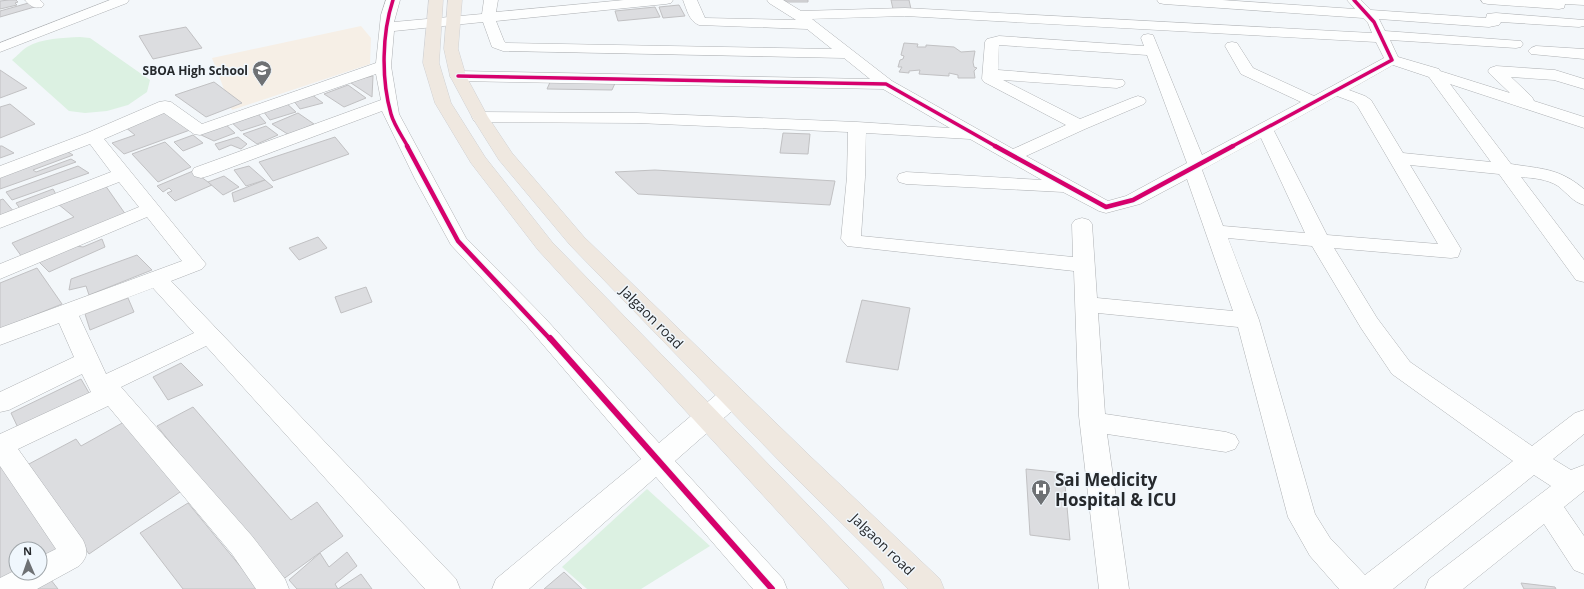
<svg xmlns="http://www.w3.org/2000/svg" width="1584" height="589" viewBox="0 0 1584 589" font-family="'Open Sans',sans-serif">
  <rect width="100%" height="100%" fill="#f3f7fa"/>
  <path fill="#f6efe6" d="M361,26l10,12 -1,26 -138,46 -20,-52z"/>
  <g fill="#dcf1e2">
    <path d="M80,37l10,1 60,42 -3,12 -19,13 -21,6 -22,2 -16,-2 -57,-51c5,-4 10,-10 15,-13 15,-9 36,-9 53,-10z"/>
    <path d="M647,489l63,57 -69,43h-54l-25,-22z"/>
  </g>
  <g fill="#dcdde0" stroke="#c1c1c3">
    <path d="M9,0h7l2,2 -3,1 2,2 -17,4v-8z"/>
    <path d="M784,0h24v2h-21z"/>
    <path d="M891,0h18l2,9h-18z"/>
    <path d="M32,2l6,4 -38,11v-6z"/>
    <path d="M679,5l6,11 -22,2 -4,-11z"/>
    <path d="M655,7l5,10 -42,4 -3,-10z"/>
    <path d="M186,27l16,21 -49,11 -14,-23z"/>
    <path d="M904,43l14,1 -1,3h9v-2l28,2 7,5 14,-1 -2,11 1,5 3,1 -3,3 1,7h-17v-3l-9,-2v3l-30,-2 1,-4 -11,1v2l-10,-1 3,-5h-4l2,-7 3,-1 1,-3 -3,-1z"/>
    <path d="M0,70l27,18 -27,10z"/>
    <path d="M373,76l-1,21 -24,-16z"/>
    <path d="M551,80l65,1 -4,9 -65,-1z"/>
    <path d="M214,82l28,21 -36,14 -31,-22z"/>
    <path d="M348,85l18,13 -22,9 -20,-13z"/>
    <path d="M311,94l12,9 -23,6 -7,-9z"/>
    <path d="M285,102l11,10 -26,8 -7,-9z"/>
    <path d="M10,104l25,20 -35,14v-31z"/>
    <path d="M166,110l24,20 -66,24 -12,-11 23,-8 -10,-8z"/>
    <path d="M257,113l9,10 -25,8 -10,-9z"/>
    <path d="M298,113l16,11 -25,11 -17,-11z"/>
    <path d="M225,124l10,9 -21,8 -15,-7z"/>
    <path d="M266,126l12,9 -21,9 -14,-10z"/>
    <path d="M783,133l27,1 -2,20 -28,-1z"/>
    <path d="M193,135l10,8 -20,8 -9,-9z"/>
    <path d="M238,137l9,7 -6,5 -10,-4 -12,5 -4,-6z"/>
    <path d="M335,137l14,17 -76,27 -14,-19z"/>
    <path d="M165,142l26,25 -33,15 -26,-28z"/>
    <path d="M0,146h2l12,7 -14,5z"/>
    <path d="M65,150l8,5 -40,15 3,2 35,-13 5,3 -76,27v-14z"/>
    <path d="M78,166l11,7 -77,27 -6,-8z"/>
    <path d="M249,166l16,14 -19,6 -12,-16z"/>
    <path d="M655,170l180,11 -5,24 -192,-11 -23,-22z"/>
    <path d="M193,171l19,14 -37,16 -8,-8 5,-2 -3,-3 -6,4 -6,-6z"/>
    <path d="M224,176l15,11 -16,8 -15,-13z"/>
    <path d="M265,180l8,7 -39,15 -2,-9z"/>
    <path d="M105,185l21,30 -104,42 -10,-14 62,-26 -16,-13z"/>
    <path d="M53,189l4,7 -36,14 -5,-7z"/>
    <path d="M3,199l12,14 -15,5v-18z"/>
    <path d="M318,237l9,11 -28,12 -10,-12z"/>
    <path d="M102,239l3,8 -56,25 -11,-11 39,-15 6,1z"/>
    <path d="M137,255l15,15 -63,25 -3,-9 -17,4 2,-11z"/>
    <path d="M37,268l25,36 -62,25v-46z"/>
    <path d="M366,287l6,15 -31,11 -6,-16z"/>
    <path d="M128,298l6,14 -44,18 -5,-16z"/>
    <path d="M862,300l48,8 -12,62 -52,-8z"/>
    <path d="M181,363l22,22 -35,15 -15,-23z"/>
    <path d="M81,379l11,19 -72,34 -9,-19z"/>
    <path d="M193,407l98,113 26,-18 26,34 -61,44 -125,-154z"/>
    <path d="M124,422l59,68 -94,64 -62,-89 49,-26 5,7z"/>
    <path d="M0,465l63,88 -23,12v-16h-24v24h10l-26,14z"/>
    <path d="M1026,469l38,4 6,67 -40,-5z"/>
    <path d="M188,503l71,86h-76l-43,-56z"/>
    <path d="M347,552l10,14 -22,18 3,5 23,-15 11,15h-75l-8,-9 31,-27 9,14z"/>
    <path d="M564,572l18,17h-38z"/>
    <path d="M51,580l7,9h-22z"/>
    <path d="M1521,583l34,4 1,2h-32z"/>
  </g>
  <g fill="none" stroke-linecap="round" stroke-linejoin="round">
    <g stroke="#aeb1b4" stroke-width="1">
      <g id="minor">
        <path d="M25,0h15l4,4 -2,3c-8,2 -12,-1 -17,-7z"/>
        <path d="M110,0h19l-2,3 -127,49v-9z"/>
        <path d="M386,0h14l-6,22 88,-8 2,-14h14l-2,12 128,-12h49l-2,3 -5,1 -170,17 8,20 2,2 326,6 -25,-20 -108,-4c-10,-4 -12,-15 -16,-25h14l8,18 91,2 -27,-17 -2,-3h16l18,11 104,-3 467,25 -4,-10 -5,-5 -199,-14 -5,-1 -2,-3h65l133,9 -8,-9h14l10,10 115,8 1,-4 9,-1 88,7v6l-5,1 -78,-5 -2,3 -10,2 -110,-8 6,12 136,10 2,3 -2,3 -5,1 -126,-8 8,17 41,12 1,2 70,22 -20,-19 -2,-3 2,-3 6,-2 59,4 29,9v10l-30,-9 -43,-3 21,20 2,4 50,16v11l-134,-44 61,80c31,5 48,4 73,25v16c-11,-3 -17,-12 -26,-19 -11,-7 -25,-8 -37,-9l63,83v22l-8,-2 -77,-106 -89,-9 51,84 -3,8 -7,1 -117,-10 43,70 33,44 122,84 43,-33 9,-3v24l-31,25 18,11 13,-5v26l-20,16 20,29v38l-10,-4 -30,-46 -81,65h-38l4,-10 122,-93 -17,-11 -141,114h-54l-29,-33 -22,-39 -50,-190 -140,-14 7,101 121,18 9,3 4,7 -4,7 -9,3 -119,-18 22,155h-30l-20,-173 -5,-145 -227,-25 -6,-7 6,-62 1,-45 -211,-9 -157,-1 -6,-1 -2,-4 2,-4 6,-1 157,1 220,9 93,6 -67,-39 -425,-8 -6,-2 -2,-3 2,-3 6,-2 412,8 -26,-21 -341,-7 -11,-4 -9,-25 -89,9 -3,35 8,48 67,124 77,78 116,127 64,-54 9,-2 9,2 3,7 -3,7 -66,58 108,118 4,10h-34l-97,-112 -127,112h-37l4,-10 145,-120 -114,-133 -76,-81 -36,-66 -33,-68 -174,65 -7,2 -7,-2 -2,-4 2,-4 187,-68 -5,-26 -176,61 -6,-1 -30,-21 -60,26 102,125 -4,5 -31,12 285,298 4,10h-35l-219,-243 -85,41 131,149 33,43 4,10h-33l-24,-35 -124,-148 -90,43 65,91c5,11 5,17 -4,26l-42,23h-37v-11l16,-8v3h24v-16l16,-8 -56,-83v-32l91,-42 -9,-18 -73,36 -9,2v-20l74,-35 -15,-34 -59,22v-17l182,-67 -35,-44 -147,62v-15l139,-57 -20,-25 -119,46v-13l111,-43 -21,-28 -90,34v-12l87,-33 72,-31 6,-1 6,1 31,22 174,-61 5,-48zM905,16l471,26 8,16 -70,38 -61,-28 -16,-25 -5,-1 -5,1 -2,3 16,28 60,28 -99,53 -49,-120 -5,-1 -5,1 -2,3 3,8 -145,-10 -12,3 -2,3 -3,37 2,3 82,43 -53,24 -121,-68 -80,-62zM999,45l148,10 40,108 -61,33 -18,5 -82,-45 59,-27 59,-25 2,-3 -2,-3 -6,-2 -6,2 -52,21 -77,-39 114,8 6,-2 2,-3 -2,-3 -125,-10zM1393,65l36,12 62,85 -88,-9 -32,-53 -6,-4 -16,-6zM1337,96l16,6 5,5 80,137 -111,-9 -53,-104zM866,133l104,6 72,41 -136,-8 -7,2 -2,4 2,4 7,2 157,8 36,19 7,2 34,-9 47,-25 46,132 -136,-13 -5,-74 -3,-4 -7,-2 -7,2 -3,4 1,33 -212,-21 4,-59zM1261,138l44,95 -82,-7 -21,-56zM1228,238l84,8 49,82 31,46 121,87 -148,114 -35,-37 -15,-24 -56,-194zM153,288l41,45 -88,41 -27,-58z"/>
        <path d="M1481,0h103v5l-19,-1 -1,4 -5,1 -71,-5 -5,-1z"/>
        <path d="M1536,46l48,3v10l-53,-5 -3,-3 3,-3z"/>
      </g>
    </g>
    <g stroke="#d0d1d3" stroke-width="1">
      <g id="highway">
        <path d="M429,0h14l-4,63 12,40 34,54 67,85 328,337 4,10h-35l-311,-339 -67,-87 -36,-60 -12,-40z"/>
        <path d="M448,0h14l-4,49 8,27 22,41 24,36 72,84 227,220 129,122 4,10h-36l-117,-116 -221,-228 -71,-85 -27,-43 -22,-41 -6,-27z"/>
      </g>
    </g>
    <use href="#minor" fill="#fdfefe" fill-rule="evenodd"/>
    <use href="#highway" fill="#efe8e0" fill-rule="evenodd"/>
    <g stroke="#f0f7fd" stroke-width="5.5">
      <g id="cycleway-far2">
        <path d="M393,0c-11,33 -12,79 -2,114 3,11 11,22 17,33"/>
        <path d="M458,76l428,8 111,63"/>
        <path d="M1231,147l161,-87 -18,-38 -20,-22"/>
      </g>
    </g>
    <g stroke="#f0f7fd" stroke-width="7">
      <g id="cycleway-far1">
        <path d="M407,146l51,95 92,98"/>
        <path d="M995,146l111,61 27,-7 100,-54"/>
      </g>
    </g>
    <g stroke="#f0f7fd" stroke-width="8">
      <path id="cycleway" d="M550,338l222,251"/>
    </g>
    <use href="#cycleway-far2" stroke="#d6006c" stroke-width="3.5"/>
    <use href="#cycleway-far1" stroke="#d6006c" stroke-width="4.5"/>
    <use href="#cycleway" stroke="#d6006c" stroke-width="6"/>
  </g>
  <defs>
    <g id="school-pin" transform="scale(1)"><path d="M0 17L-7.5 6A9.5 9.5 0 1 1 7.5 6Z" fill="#6e7174" stroke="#f0f7fd"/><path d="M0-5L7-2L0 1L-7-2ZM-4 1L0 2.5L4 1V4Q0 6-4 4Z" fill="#fff"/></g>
    <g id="hospital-pin" transform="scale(1)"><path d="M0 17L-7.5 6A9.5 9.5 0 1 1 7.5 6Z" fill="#6e7174" stroke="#f0f7fd"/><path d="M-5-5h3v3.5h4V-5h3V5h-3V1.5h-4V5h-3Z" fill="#fff"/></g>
  </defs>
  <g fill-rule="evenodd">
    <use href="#school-pin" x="262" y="70"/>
    <use href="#hospital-pin" x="1041" y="489"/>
  </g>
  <g text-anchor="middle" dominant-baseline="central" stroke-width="3" stroke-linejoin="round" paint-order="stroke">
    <g font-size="12" font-weight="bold" fill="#26292c" stroke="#f0f7fd" text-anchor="end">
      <text x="248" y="70">SBOA High School</text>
    </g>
    <g font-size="14" fill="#26292c" stroke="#f0f7fd">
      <text transform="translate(652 317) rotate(45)">Jalgaon road</text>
      <text transform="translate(883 544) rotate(44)">Jalgaon road</text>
    </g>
    <g font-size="17" font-weight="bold" fill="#26292c" stroke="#f0f7fd" text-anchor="start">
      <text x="1055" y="479">Sai Medicity<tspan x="1055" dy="20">Hospital &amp; ICU</tspan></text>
    </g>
  </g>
  <g transform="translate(28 561) rotate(358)"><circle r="19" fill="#f0f7fd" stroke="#9fa5a9"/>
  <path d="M0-3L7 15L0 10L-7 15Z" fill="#6e7174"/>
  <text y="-6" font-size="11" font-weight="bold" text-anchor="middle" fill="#26292c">N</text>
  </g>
</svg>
